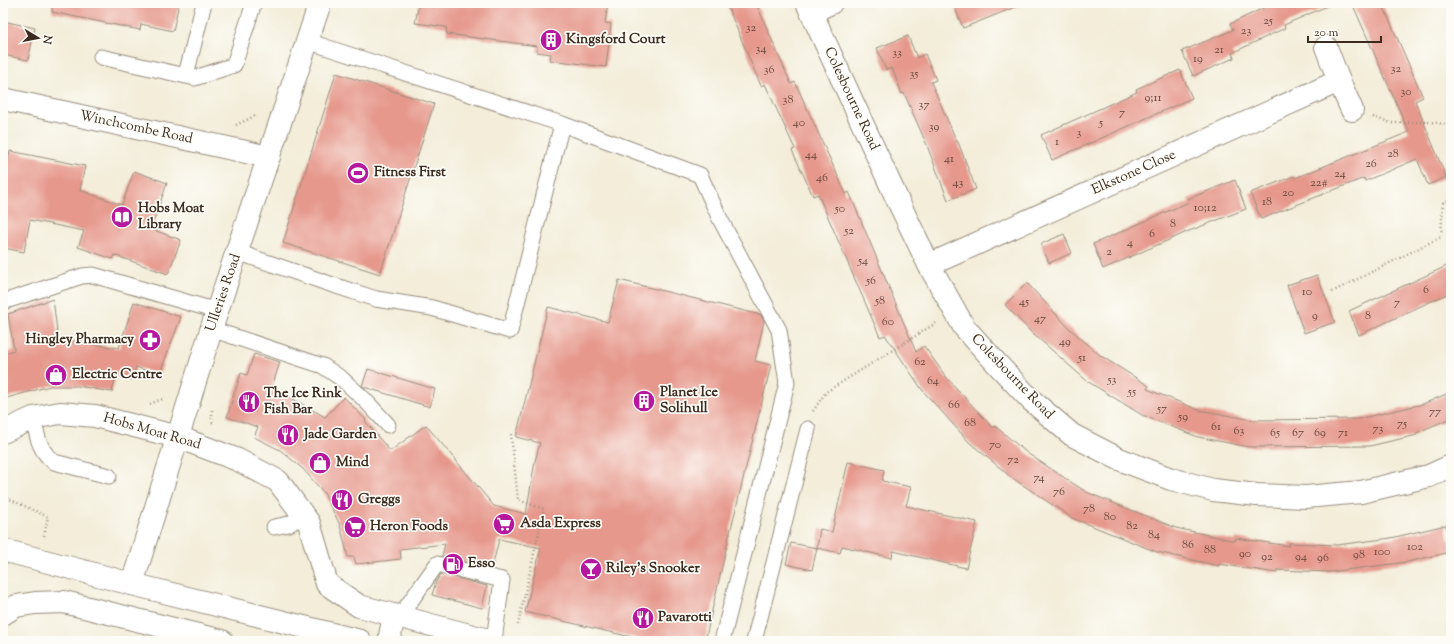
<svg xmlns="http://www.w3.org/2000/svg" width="1454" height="644" viewBox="0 0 1454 644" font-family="'Sorts Mill Goudy',serif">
  <rect width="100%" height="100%" fill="#fdfcf7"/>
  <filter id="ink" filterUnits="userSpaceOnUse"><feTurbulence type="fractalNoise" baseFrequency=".025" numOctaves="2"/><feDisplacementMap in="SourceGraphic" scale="8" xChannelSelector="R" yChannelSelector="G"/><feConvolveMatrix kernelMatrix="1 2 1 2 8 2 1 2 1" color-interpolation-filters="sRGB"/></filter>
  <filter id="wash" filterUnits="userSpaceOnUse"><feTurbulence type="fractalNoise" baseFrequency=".012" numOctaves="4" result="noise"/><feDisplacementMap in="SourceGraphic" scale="16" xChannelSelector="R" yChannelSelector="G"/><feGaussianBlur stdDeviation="0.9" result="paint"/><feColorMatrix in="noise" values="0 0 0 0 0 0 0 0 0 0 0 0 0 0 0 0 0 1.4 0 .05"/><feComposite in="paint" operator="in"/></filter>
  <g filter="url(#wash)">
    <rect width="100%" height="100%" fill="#f3edd9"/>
    <g id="blocks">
      <g fill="#e6988c">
        <path d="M52,3h127l-6,28 -32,-7 -1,6 -88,-18z"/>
        <path d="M419,3h189l-3,20 6,1 -5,43 -56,-7 1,-6 -14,-2v-6l-90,-12 -1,-7 -31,-4z"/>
        <path d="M726,3h30l35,81 4,-2 51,112 3,-2 67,160 8,-6 22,31 47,51 2,-2 32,27 59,39 90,36 59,13 1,-3 53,8v-3l48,2 54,-7 55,-13 5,27 -44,10 -77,10 -53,-2v3l-58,-9v2l-62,-14 -85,-34 -61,-41 -41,-34 -47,-52 -38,-56 -5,2 -62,-143 -5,2 -21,-46 3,-1 -30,-65 -4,2z"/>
        <path d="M953,3h69l1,1 -60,24z"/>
        <path d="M1274,3h60l-50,22 1,3 -53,25 2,5 -41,18 -11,-25 51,-21 -3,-6z"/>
        <path d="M1352,3h30l41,94 -8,4 31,76 -18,8 -11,-26 -52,22 -1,-3 -103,41 -11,-26 44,-17 1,2 114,-46z"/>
        <path d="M3,21l32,7 -7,32 -25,-5z"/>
        <path d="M908,36l9,22 8,-4 11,26 -5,2 26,60h1l18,47 -28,11 -22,-57 -22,-50 -2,1 -10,-26 -6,2 -9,-22z"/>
        <path d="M1180,70l12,28 -140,62 -11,-25 96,-43 -1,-3z"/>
        <path d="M336,73l98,31 -54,170 -97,-31z"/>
        <path d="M10,151l75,15 -5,24 42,15 12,-34 33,12 -16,46 30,11 -13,34 -54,-19 -1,4 -35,-12 6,-16 -54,-11 -6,32 -21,-4v-66z"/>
        <path d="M1235,180l11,29 -57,22 -86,38 -10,-25 96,-42 -1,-3z"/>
        <path d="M1064,234l8,19 -23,10 -8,-19z"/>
        <path d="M1451,264v28l-92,43 -10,-24z"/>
        <path d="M1317,275l18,47 -31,11 -17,-48z"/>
        <path d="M619,280l142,35 3,6 -9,40 16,4 -44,180 -22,96h-57l-123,-29 16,-64 -42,-9 -7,29 -50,-12 3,-12 -45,5 1,10 -45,5 -2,-7h-6l-8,-32 -16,-32 -21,-24 -23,-19 -26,-13 4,-10 -31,-10 14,-44 6,2 7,-21 26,8 -8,25 53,30 19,-20 22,23 -1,1 25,30 36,-26 68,81 32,8 9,-53 5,-18 -24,-6 32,-130 60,15z"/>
        <path d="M1027,283l42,45 32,28 48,30 -2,3 52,21 54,10 105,-1 65,-15 28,-12v26l-35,15 1,2 -47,11 -121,1 -51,-10 -56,-22 -55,-34 -50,-44h-1l-31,-32z"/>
        <path d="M53,299l5,40 61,9 15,-46 47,15 -22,58 -23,-8 -4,13 -16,-5 -4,17 -34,-6h-28l-47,13v-45l11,-4 -6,-36z"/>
        <path d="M368,369l67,20 -5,18 -66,-20 -2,-1z"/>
        <path d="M848,462l36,8 -2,11 29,6 -5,19 71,16 -11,46 -73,-17 -1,7 -50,-12 -2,7 -23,-5 3,-19 12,3z"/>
        <path d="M791,543l26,5 -5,22 -26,-6z"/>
        <path d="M441,574l46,12 -5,22 -50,-13 4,-13z"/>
      </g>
    </g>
  </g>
  <g filter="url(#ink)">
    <use href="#blocks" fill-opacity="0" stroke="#978c7c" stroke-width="1"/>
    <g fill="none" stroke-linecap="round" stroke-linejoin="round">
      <g stroke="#978c7c" stroke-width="17">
        <g id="lane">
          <path d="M307,41l255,83 138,51 20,44 59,111 8,53 -65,258"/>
          <path d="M101,57l94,21 39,-13 20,-62"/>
          <path d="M186,75l18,-72"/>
          <path d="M237,252l90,31 49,16 56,9 78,23 52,-207"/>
          <path d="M3,302l79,-26 11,-1 124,36"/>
          <path d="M211,329l112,37 19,13 23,21 23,25"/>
          <path d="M33,418c4,17 6,33 21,44l55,14"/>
          <path d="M274,527l15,-3 14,-8"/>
          <path d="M400,616l37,-52 65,16 -8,61"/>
          <path d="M754,641l54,-212"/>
        </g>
      </g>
      <g stroke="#978c7c" stroke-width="24">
        <g id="street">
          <path d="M807,3l91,198 31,64 35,62 35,39 32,34 41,35 47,24 52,20 42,11 44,5 49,2 55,-5 68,-16 22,-10"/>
          <path d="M811,12l20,-9"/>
          <path d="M1326,47l13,34 13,29"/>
          <path d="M3,99l266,58"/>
          <path d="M929,265l410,-184"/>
          <path d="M3,432l30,-14 27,-5 35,3 83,21 60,23 40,21 31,42 18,61 32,22 133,35"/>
          <path d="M3,614l13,-8 19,-3 29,-1 158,39"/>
          <path d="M389,641l5,-26"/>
        </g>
      </g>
      <g stroke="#978c7c" stroke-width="24">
        <g id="secondary">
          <path d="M3,550l129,34 228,57"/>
          <path d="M132,584l85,-273 103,-308"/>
        </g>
      </g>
      <g stroke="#978c7c" stroke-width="2.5" stroke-dasharray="1 3" stroke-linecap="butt">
        <path d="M1373,117l18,6 39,-1 21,3"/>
        <path d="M236,125l21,-10"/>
        <path d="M1332,292l109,-55 2,-34 8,-3"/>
        <path d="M150,404l15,-6"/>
        <path d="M212,410v12l3,2"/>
        <path d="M813,411l13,-19 110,-69"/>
        <path d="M511,434l7,66 26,9 -26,116"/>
        <path d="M3,496l45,21 -4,19"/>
      </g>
      <use href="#lane" stroke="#fff" stroke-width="15"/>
      <use href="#street" stroke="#fff" stroke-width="22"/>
      <use href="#secondary" stroke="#fff" stroke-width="22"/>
    </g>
  </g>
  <defs>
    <g id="building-disc" transform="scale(1.15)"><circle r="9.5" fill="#b5179e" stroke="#fdfcf7"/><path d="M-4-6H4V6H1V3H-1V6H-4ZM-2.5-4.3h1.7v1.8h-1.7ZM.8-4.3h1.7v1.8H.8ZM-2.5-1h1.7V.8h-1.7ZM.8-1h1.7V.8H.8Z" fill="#fff"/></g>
    <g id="stadium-disc" transform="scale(1.15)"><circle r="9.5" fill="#b5179e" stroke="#fdfcf7"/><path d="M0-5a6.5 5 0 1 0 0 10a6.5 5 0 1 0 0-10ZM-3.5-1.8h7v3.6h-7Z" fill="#fff"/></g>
    <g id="library-disc" transform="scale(1.15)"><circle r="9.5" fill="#b5179e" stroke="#fdfcf7"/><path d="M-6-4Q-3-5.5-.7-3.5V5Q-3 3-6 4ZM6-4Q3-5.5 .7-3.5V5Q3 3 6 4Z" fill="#fff"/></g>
    <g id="pharmacy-disc" transform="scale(1.15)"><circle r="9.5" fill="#b5179e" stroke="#fdfcf7"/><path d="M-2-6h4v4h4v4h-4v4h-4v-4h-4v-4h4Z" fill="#fff"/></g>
    <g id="shop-disc" transform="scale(1.15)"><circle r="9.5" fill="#b5179e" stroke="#fdfcf7"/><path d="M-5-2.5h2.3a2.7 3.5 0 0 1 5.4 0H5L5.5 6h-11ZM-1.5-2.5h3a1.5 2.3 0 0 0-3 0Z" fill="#fff"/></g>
    <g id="restaurant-disc" transform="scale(1.15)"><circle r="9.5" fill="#b5179e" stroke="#fdfcf7"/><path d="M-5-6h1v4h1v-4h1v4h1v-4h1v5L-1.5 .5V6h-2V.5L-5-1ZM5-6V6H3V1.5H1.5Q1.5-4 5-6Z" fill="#fff"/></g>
    <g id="supermarket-disc" transform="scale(1.15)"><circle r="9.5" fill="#b5179e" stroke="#fdfcf7"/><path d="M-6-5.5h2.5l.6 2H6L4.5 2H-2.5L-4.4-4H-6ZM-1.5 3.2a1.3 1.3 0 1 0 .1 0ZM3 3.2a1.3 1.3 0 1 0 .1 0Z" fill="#fff"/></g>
    <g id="fuel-disc" transform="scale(1.15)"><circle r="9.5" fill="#b5179e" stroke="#fdfcf7"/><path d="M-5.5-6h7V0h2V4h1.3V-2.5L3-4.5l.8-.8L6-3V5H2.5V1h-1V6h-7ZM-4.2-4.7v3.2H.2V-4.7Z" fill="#fff"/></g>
    <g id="bar-disc" transform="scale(1.15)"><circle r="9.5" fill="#b5179e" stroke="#fdfcf7"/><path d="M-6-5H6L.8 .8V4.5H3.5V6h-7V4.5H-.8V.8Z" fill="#fff"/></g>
  </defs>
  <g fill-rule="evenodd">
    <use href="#building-disc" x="551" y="40"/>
    <use href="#stadium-disc" x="358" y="173"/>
    <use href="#library-disc" x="122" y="217"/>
    <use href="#pharmacy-disc" x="150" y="340"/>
    <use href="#shop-disc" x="56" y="375"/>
    <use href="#building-disc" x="644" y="401"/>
    <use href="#restaurant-disc" x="249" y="402"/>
    <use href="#restaurant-disc" x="288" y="435"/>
    <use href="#shop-disc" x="320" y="463"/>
    <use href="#restaurant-disc" x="342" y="500"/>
    <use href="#supermarket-disc" x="504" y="524"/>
    <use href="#supermarket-disc" x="355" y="527"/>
    <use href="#fuel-disc" x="453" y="564"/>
    <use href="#bar-disc" x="591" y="569"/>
    <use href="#restaurant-disc" x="643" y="618"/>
  </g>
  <g text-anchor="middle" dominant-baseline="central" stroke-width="3.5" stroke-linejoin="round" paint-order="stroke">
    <g font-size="12" fill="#66463a">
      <text x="1268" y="21">25</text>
      <text x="751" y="28">32</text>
      <text x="1246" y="31">23</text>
      <text x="761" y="49">34</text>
      <text x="1219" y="50">21</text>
      <text x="897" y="53">33</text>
      <text x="1198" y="59">19</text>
      <text x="1396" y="69">32</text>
      <text x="769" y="70">36</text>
      <text x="914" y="74">35</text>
      <text x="1406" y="92">30</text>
      <text x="1153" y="98">9;11</text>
      <text x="788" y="100">38</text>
      <text x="924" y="105">37</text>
      <text x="1122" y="113">7</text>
      <text x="799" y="123">40</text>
      <text x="1101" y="123">5</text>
      <text x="934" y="127">39</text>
      <text x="1079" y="133">3</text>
      <text x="1057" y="142">1</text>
      <text x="1393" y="154">28</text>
      <text x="811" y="155">44</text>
      <text x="949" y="159">41</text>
      <text x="1371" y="164">26</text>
      <text x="1340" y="174">24</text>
      <text x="822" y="178">46</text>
      <text x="958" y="183">43</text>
      <text x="1319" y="183">22#</text>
      <text x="1288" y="193">20</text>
      <text x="1267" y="202">18</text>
      <text x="1205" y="208">10;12</text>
      <text x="840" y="209">50</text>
      <text x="1173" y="224">8</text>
      <text x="849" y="231">52</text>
      <text x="1152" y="234">6</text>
      <text x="1130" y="243">4</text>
      <text x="1109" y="252">2</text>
      <text x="863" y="261">54</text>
      <text x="871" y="281">56</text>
      <text x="1426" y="290">6</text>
      <text x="1307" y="292">10</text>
      <text x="880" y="301">58</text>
      <text x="1024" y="302">45</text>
      <text x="1397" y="303">7</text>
      <text x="1315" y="316">9</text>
      <text x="1368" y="316">8</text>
      <text x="1040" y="319">47</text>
      <text x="888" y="322">60</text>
      <text x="1065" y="342">49</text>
      <text x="1082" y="358">51</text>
      <text x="920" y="362">62</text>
      <text x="1112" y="380">53</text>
      <text x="933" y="381">64</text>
      <text x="1132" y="392">55</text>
      <text x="954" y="405">66</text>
      <text x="1162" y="409">57</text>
      <text x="1435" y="412">77</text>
      <text x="1183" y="417">59</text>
      <text x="970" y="423">68</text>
      <text x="1402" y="424">75</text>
      <text x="1216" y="427">61</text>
      <text x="1378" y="429">73</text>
      <text x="1239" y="431">63</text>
      <text x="1275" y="433">65</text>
      <text x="1298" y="433">67</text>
      <text x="1320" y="433">69</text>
      <text x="1343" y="433">71</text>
      <text x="995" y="445">70</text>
      <text x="1013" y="460">72</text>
      <text x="1039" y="478">74</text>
      <text x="1059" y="492">76</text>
      <text x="1089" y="509">78</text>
      <text x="1110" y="517">80</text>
      <text x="1132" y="526">82</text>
      <text x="1154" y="535">84</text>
      <text x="1188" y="545">86</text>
      <text x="1415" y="547">102</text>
      <text x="1210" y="550">88</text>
      <text x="1382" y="552">100</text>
      <text x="1245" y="554">90</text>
      <text x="1359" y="555">98</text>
      <text x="1267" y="557">92</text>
      <text x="1301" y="557">94</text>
      <text x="1323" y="558">96</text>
    </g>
    <g font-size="14" font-weight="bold" fill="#3b2a1e" stroke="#fdfcf7" text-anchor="start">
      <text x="566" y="40">Kingsford Court</text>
      <text x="374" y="173">Fitness First</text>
      <text x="138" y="209">Hobs Moat<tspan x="138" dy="16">Library</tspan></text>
      <text x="134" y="340" text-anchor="end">Hingley Pharmacy</text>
      <text x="72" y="375">Electric Centre</text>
      <text x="660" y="393">Planet Ice<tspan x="660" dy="16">Solihull</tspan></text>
      <text x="264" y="394">The Ice Rink<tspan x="264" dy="16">Fish Bar</tspan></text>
      <text x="304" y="435">Jade Garden</text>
      <text x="336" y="463">Mind</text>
      <text x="358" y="500">Greggs</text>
      <text x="520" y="524">Asda Express</text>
      <text x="370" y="527">Heron Foods</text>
      <text x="468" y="564">Esso</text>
      <text x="606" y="569">Riley's Snooker</text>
      <text x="658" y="618">Pavarotti</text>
    </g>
    <g font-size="14" fill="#3b2a1e" stroke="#fdfcf7">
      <text transform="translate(851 99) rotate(65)">Colesbourne Road</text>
      <text transform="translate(136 128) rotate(12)">Winchcombe Road</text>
      <text transform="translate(1134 173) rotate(-24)">Elkstone Close</text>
      <text transform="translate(224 293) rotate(-71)">Ulleries Road</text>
      <text transform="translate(1012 377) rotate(46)">Colesbourne Road</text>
      <text transform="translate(152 432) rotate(16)">Hobs Moat Road</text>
    </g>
  </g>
  <rect width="1454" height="644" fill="none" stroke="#fdfcf7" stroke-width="16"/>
  <g transform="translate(38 38) rotate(100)" stroke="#fdfcf7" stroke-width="3" paint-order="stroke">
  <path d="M0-3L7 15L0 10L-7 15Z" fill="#3b2a1e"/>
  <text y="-6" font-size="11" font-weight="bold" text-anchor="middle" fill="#3b2a1e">N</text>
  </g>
  <path d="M1308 36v6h73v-6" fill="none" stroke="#3b2a1e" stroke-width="2"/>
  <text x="1314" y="36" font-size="12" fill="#3b2a1e" stroke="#fdfcf7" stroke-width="3" paint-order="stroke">20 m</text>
</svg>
